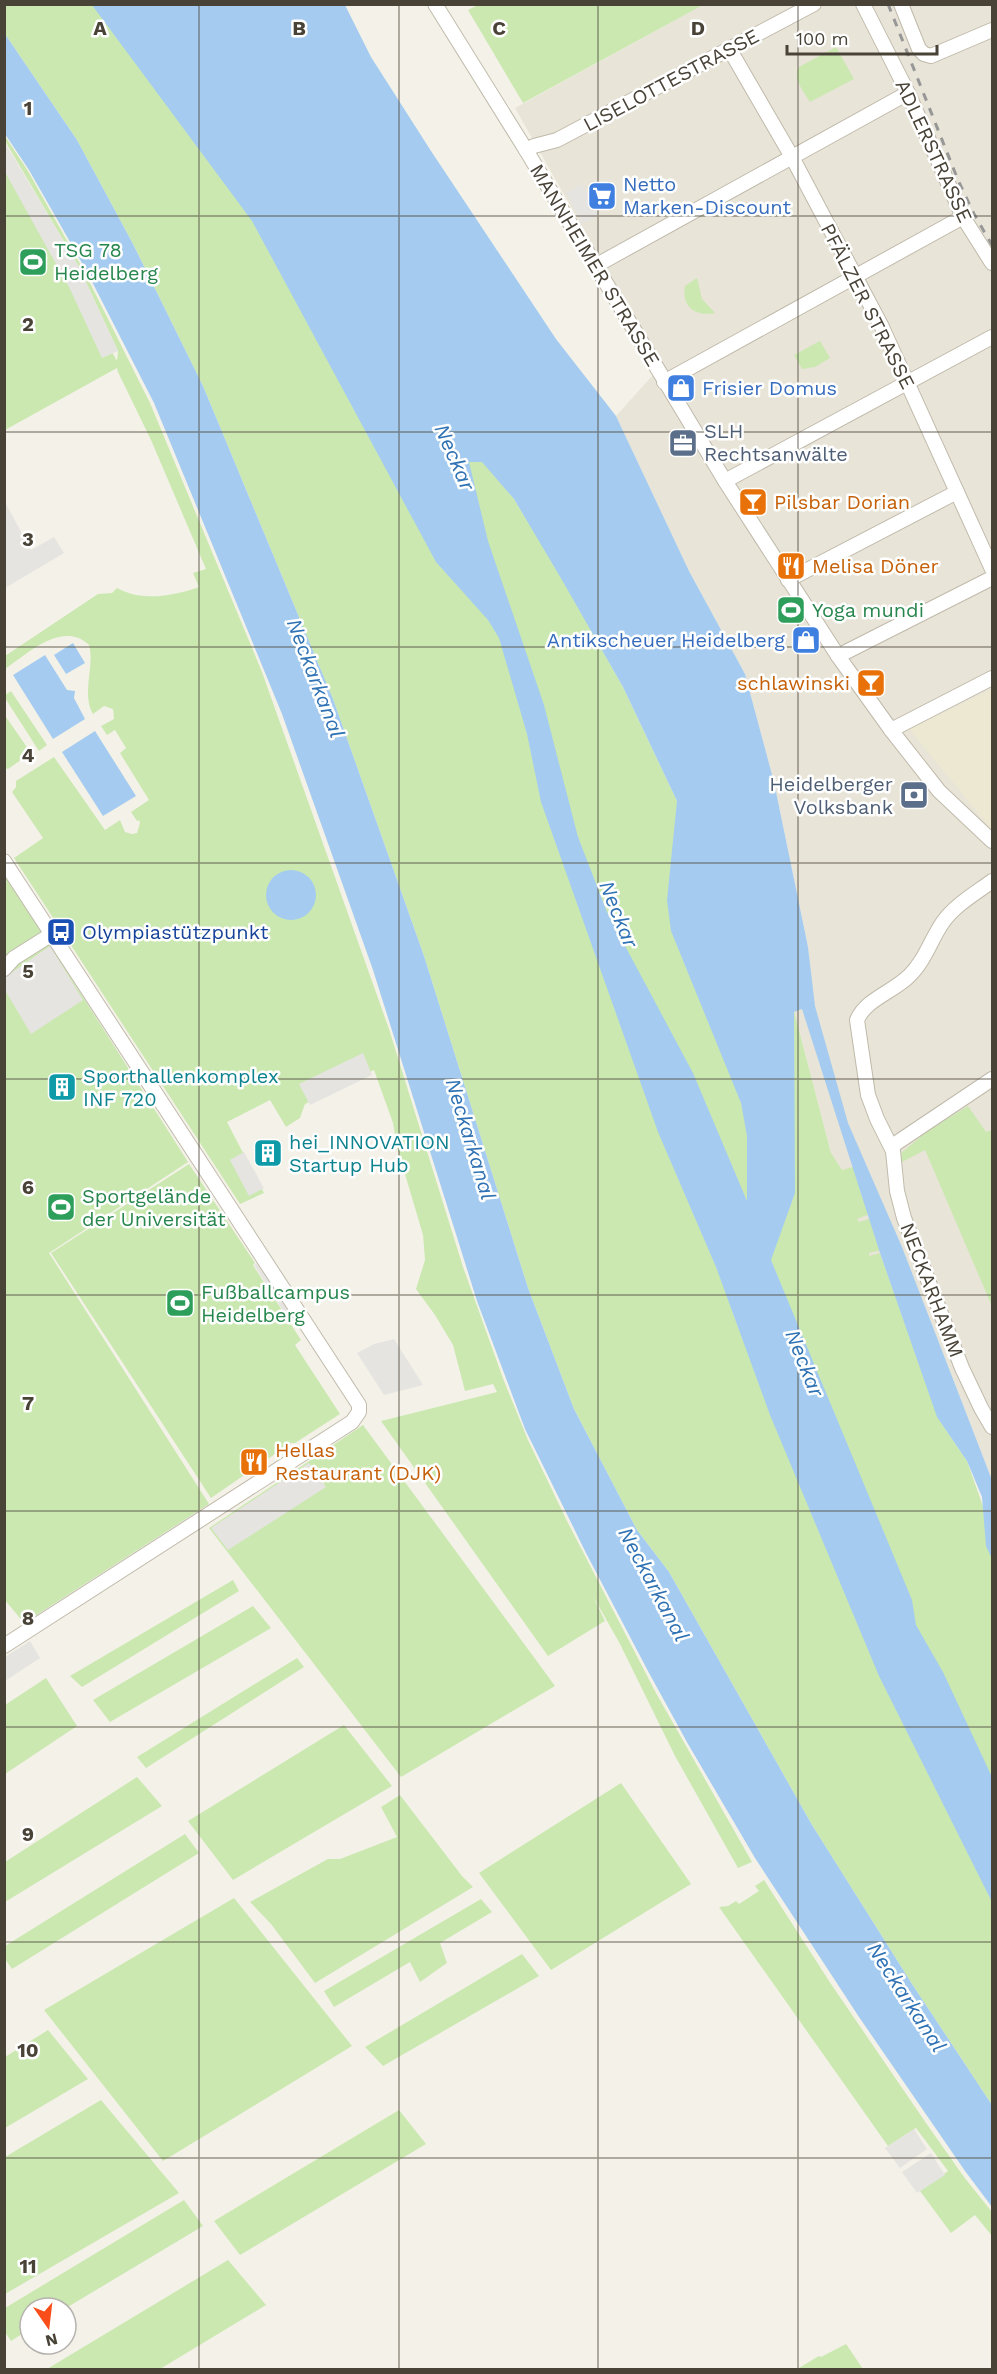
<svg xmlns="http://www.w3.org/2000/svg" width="997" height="2374" viewBox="0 0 997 2374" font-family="'Work Sans',sans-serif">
  <rect width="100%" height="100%" fill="#f4f2e8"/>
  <path fill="#e8e4d7" d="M703,5h289v1146l-67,-1 66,153h1v177l-90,-232 -33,9 -38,-104 -37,-142 6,-1 12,-13 -4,-50 -34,-165 -29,-108 -56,-103 -73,-155 45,-50 -146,-258z"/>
  <path fill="#ede8d2" d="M992,689v141l-83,-101z"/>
  <g fill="#cbe8b1">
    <path d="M4,5h196l304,482 10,12 44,72 65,116 54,114 117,210 37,142 11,17 14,-4 14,48 -13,5 2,3 13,-4 10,32 -13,3v3l11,-3 60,168 27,40 25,71v573l-80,-121 -100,-159 -143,-253 -32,-42 -63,-121 -46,-121 -104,-332 -91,-257 -130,-313 -70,-142 -56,-104 -72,-106z"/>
    <path d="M478,5v-1l225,1 -180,98 -55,-93z"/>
    <path d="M836,47l18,32 -44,23c-6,-10 -18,-24 -11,-35z"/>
    <path d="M5,136l23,35 56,100 66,132 112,269 127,357 74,238 41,114 24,59 39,81 89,172 96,169 -14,6 -63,-112 -55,-112 -27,-48 12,25 -57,35 -167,-235 116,-29 -4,-8 -28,7 -12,-46 -18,-30 -19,-26 9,-29 -2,-25 -26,-88 -4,-24 -19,-53 -69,34 -5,14 -14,9 -16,-27 -43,22 37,71 -24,11 -226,-346 29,-20 -31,-46 4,-5v-6l38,-24 51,73 15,-10 5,12 7,2 5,-1 3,-10 -1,-3 -2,1 -6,-9 18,-12 -29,-47 6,-5 -11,-18 -8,5 -6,-9 13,-7 -1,-10 -9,-3 -11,8c-12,-21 2,-48 -4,-69 -26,-25 -61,8 -84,24v-13l93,-62 14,-1 5,-5c25,14 56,8 82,-1l-6,-14 13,-4 -55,-129 -33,-68 -1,-4 -112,62v-272l112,203 1,-10 -39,-84 -74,-126z"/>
    <path d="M697,278l5,21 13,14c-19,4 -34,-6 -30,-27z"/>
    <path d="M820,341l10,17 -15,9 -13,2 -8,-14z"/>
    <path d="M11,691l36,54 -8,6 -34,-53v-3z"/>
    <path d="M4,714l27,39 -23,16 -3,-1z"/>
    <path d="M4,873l184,289 -139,91 160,251 -185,119 -20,-24z"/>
    <path d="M968,1106l18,26 6,-2v173l-1,1 -66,-154 -25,13 -1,-8 27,-23z"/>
    <path d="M189,1164l66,99 -2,2 48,75 -6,5 45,69 -45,29h-4l-80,55 -160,-245z"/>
    <path d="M363,1425l192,261 -154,91 -192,-249z"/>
    <path d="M233,1580l6,11 -157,96 -12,-11z"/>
    <path d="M253,1606l18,22 -161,94 -17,-22z"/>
    <path d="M297,1658l7,9 -158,101 -9,-11z"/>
    <path d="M46,1678l31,48 -72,48v-69z"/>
    <path d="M344,1725l48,61 -159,94 -45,-59z"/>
    <path d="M137,1777l25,29 -157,96v-40z"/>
    <path d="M621,1783l70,101 -140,86 -72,-97z"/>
    <path d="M400,1795l62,81 11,11 -158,96 -44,-59 -21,-22 78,-43h12l57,-22 -16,-30z"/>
    <path d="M185,1834l14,19 -187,116 -7,-10v-13z"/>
    <path d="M764,1880l67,104 95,139 38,54 28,35v24l-17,-21 -24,18 -31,-42 28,-20 -32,-43 -28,18 -169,-239 9,-1 8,-5 3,3 20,-13 -4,-5z"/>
    <path d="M234,1898l118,148 -189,115 -119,-151z"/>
    <path d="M481,1899l11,13 -52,31 7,20 -27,19 -10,-20 -76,45 -10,-16z"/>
    <path d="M522,1954l17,22 -156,90 -18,-19z"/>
    <path d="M48,2030l40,49 -83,49v-71z"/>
    <path d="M101,2100l78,93 -174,101v-137z"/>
    <path d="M399,2110l27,34 -186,111 -26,-34z"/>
    <path d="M184,2200l19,26 -137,82h-36v21l-19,12 -6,-9v-24z"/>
    <path d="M228,2260l38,45 -106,64h-113z"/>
    <path d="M846,2344l17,25h-66l22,-13 2,1z"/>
  </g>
  <g fill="#e6e4e0">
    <path d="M4,141l75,126 39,84 -16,7 -32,-69 -65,-117z"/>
    <path d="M582,184l17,31 -17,9 -16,-31z"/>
    <path d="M5,502l26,48 23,-13 10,16 -59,35z"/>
    <path d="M50,946l33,54 -52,34 -26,-44v-13z"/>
    <path d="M363,1053l9,22 -62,30 -11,-21z"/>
    <path d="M244,1152l20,36 -15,8 -19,-36z"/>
    <path d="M260,1261l38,58 -7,4 -37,-58z"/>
    <path d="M394,1339l29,46 -39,10 -27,-42 17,-9z"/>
    <path d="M309,1463l17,24 -98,63 -17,-22z"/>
    <path d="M30,1641l10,17 -35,23v-24z"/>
    <path d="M914,2129l13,20 -27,19 -15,-20z"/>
    <path d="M931,2153l14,22 -28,18 -15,-21z"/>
  </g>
  <g fill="#a5ccf0" fill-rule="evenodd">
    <path d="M92,5h253l26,52 60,94 125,188 60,77 73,155 56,103 29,108 34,165 7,59 33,117 54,124 90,233v79l-6,-13 -4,-49 -15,-36 -30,-44 -57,-164 -78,-244 -8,3 1,181 -24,67 141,340 4,25 27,47 49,105v125l-113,-226 -109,-261 -54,-148 -58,-135 -117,-330 -14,-68 -28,-96 -11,-18 -52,-58 -184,-341zM469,462h13l32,37 48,81 61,107 54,114 -10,99 4,31 70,172 6,33v65l-54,-128 -86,-161 -29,-75 -34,-132 -56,-164z"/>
    <path d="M5,34l72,106 56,104 70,142 130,313 91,257 104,332 46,121 63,121 32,42 143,253 100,159 80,121v102l-27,-36 -106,-154 -104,-159 -67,-114 -39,-71 -63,-120 -61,-124 -48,-128 -104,-331 -91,-256 -128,-311 -68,-133 -57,-100 -24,-36z"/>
    <path d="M73,643l12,20 -19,11 -12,-19z"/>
    <path d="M45,655l22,35 8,1 -1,7 11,21 -32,20 -40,-64z"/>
    <path d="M95,731l41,65 -33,20 -41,-64z"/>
    <circle cx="291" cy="895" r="25"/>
  </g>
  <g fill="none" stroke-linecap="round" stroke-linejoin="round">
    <g stroke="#c0baab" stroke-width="16">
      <g id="minor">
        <path d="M435,4l91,146 199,331 113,175 53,74 48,61 53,50"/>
        <path d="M863,4l45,89 55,124 29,46"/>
        <path d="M901,4l18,45 5,5 7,2 61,-26"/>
        <path d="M730,50l62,107 89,168 111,244"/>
        <path d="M526,150l8,-4 23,-6 257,-136"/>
        <path d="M595,266l313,-173"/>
        <path d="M664,382l299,-165"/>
        <path d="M725,481l267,-144"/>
        <path d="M788,580l169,-88"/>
        <path d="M838,656l154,-78"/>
        <path d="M891,730l101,-52"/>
        <path d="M4,861l355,544v7l-7,10 -348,224"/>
        <path d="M992,881c-16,12 -37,24 -49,41 -12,17 -18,39 -34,54 -16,16 -43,23 -52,44l11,75 9,24 16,32 4,40 7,27 58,150 19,40 11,19"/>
        <path d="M4,969l10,-11 38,-24"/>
        <path d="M892,1146l100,-67"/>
      </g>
    </g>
    <use href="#minor" stroke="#fff" stroke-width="14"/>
    <path stroke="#979797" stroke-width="3" stroke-dasharray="8 8" stroke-linecap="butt" d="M888,4l70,176 16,34 18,31"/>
  </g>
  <path fill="none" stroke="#484237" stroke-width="1.5" stroke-opacity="0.55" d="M199,4v2366M399,4v2366M598,4v2366M798,4v2366M4,216h988M4,432h988M4,647h988M4,863h988M4,1079h988M4,1295h988M4,1511h988M4,1727h988M4,1942h988M4,2158h988"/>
  <defs>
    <g id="supermarket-square" transform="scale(1.5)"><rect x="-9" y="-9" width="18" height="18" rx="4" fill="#3f7fe0" stroke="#fff"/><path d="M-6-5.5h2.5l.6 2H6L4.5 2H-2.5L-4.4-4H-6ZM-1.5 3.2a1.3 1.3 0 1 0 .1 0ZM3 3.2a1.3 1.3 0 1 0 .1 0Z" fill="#fff"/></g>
    <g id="stadium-square" transform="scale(1.5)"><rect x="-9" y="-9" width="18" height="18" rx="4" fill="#2e9e5b" stroke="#fff"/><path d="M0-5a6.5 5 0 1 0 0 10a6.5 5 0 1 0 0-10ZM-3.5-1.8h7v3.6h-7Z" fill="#fff"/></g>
    <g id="shop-square" transform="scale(1.5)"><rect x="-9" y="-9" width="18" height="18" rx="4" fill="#3f7fe0" stroke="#fff"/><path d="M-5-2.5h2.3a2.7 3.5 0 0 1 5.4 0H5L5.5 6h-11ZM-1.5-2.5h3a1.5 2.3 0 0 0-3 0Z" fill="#fff"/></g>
    <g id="office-square" transform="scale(1.5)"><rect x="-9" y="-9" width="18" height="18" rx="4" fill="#5c6f8a" stroke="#fff"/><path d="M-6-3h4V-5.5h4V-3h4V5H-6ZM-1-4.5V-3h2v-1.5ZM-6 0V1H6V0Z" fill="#fff"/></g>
    <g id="bar-square" transform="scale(1.5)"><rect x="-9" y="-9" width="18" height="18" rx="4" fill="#e8710a" stroke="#fff"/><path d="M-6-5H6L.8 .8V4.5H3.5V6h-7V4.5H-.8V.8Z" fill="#fff"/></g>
    <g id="restaurant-square" transform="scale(1.5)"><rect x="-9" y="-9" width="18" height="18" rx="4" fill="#e8710a" stroke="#fff"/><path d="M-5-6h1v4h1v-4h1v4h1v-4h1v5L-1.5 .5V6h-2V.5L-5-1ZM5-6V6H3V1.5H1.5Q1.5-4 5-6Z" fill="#fff"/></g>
    <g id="bank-square" transform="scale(1.5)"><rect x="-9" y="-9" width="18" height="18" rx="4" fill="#5c6f8a" stroke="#fff"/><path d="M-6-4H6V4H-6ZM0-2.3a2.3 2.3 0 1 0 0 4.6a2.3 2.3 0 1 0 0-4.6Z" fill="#fff"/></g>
    <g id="bus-square" transform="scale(1.5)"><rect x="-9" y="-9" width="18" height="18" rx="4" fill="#1a4fb4" stroke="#fff"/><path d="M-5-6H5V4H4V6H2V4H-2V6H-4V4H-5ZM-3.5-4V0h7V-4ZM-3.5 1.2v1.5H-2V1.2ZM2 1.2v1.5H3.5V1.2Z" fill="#fff"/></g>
    <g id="building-square" transform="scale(1.5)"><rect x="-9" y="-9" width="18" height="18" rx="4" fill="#0f9aa8" stroke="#fff"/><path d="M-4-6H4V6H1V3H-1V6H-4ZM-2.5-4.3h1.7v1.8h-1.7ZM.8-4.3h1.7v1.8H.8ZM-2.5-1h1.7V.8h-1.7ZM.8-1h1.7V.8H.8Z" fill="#fff"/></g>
  </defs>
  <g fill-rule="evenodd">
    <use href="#supermarket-square" x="602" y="196"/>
    <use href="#stadium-square" x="33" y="262"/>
    <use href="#shop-square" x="681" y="388"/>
    <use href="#office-square" x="683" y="443"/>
    <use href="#bar-square" x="753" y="502"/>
    <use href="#restaurant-square" x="791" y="566"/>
    <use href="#stadium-square" x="791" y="610"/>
    <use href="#shop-square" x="806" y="640"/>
    <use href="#bar-square" x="871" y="683"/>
    <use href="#bank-square" x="914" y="795"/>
    <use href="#bus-square" x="61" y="932"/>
    <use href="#building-square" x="62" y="1087"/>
    <use href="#building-square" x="268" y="1153"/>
    <use href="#stadium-square" x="61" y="1207"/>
    <use href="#stadium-square" x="180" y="1303"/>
    <use href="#restaurant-square" x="254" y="1462"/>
  </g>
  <g text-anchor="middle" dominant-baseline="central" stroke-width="5" stroke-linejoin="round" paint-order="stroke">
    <g font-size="20" fill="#484237" stroke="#fff">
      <text transform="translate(671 80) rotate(-28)">LISELOTTESTRASSE</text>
      <text transform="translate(934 151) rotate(65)">ADLERSTRASSE</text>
      <text transform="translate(595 265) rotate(59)">MANNHEIMER STRASSE</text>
      <text transform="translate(868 306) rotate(63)">PFÄLZER STRASSE</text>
      <text transform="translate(932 1290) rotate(69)">NECKARHAMM</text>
    </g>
    <g font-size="20" fill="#366cbe" stroke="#fff" text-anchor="start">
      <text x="623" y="184">Netto<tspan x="623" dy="23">Marken-Discount</tspan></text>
      <text x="702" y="388">Frisier Domus</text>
      <text x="785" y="640" text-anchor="end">Antikscheuer Heidelberg</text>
    </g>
    <g font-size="20" fill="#27864d" stroke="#fff" text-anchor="start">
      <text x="54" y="250">TSG 78<tspan x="54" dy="23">Heidelberg</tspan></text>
      <text x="812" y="610">Yoga mundi</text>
      <text x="82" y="1196">Sportgelände<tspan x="82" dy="23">der Universität</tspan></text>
      <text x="201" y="1292">Fußballcampus<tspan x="201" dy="23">Heidelberg</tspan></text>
    </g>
    <g font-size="20" fill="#4e5e75" stroke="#fff" text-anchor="start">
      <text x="704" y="431">SLH<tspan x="704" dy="23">Rechtsanwälte</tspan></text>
      <text x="893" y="784" text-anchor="end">Heidelberger<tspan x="893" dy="23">Volksbank</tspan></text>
    </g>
    <g font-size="20" fill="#c56008" stroke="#fff" text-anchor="start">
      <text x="774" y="502">Pilsbar Dorian</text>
      <text x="812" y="566">Melisa Döner</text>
      <text x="850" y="683" text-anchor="end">schlawinski</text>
      <text x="275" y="1450">Hellas<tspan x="275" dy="23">Restaurant (DJK)</tspan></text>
    </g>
    <g font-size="20" fill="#164399" stroke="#fff" text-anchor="start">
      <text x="82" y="932">Olympiastützpunkt</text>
    </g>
    <g font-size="20" fill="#0d838f" stroke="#fff" text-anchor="start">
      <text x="83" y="1076">Sporthallenkomplex<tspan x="83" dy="23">INF 720</tspan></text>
      <text x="289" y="1142">hei_INNOVATION<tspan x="289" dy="23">Startup Hub</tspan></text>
    </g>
    <g font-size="21" font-style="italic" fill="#2f72b4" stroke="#fff">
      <text transform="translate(455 457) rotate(66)">Neckar</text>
      <text transform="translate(316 678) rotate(69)">Neckarkanal</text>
      <text transform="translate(619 914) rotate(68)">Neckar</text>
      <text transform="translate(471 1139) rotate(73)">Neckarkanal</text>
      <text transform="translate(805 1363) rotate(68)">Neckar</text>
      <text transform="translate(654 1584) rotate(62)">Neckarkanal</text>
      <text transform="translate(907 1997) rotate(57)">Neckarkanal</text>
    </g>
  </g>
  <g font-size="20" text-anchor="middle" font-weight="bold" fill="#484237" stroke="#fff" stroke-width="5" stroke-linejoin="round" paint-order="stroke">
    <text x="100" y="35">A</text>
    <text x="299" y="35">B</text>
    <text x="499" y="35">C</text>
    <text x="698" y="35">D</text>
    <text x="28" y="115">1</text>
    <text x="28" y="331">2</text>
    <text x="28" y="546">3</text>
    <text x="28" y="762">4</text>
    <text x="28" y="978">5</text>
    <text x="28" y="1194">6</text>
    <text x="28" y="1410">7</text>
    <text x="28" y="1625">8</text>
    <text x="28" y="1841">9</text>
    <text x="28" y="2057">10</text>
    <text x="28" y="2273">11</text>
  </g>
  <rect width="997" height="2374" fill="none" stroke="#484237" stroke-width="12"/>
  <g transform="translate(48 2326) rotate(166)"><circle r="28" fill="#ffffff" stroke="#b6b3af" stroke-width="1.5"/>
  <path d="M0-4.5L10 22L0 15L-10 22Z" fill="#f94d1a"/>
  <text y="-9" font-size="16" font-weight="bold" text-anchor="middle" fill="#484237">N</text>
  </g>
  <path d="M787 45v9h150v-9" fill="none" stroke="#484237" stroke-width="3"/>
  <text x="796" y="45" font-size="18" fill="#484237" stroke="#ffffff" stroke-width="4.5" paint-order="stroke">100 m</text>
</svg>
